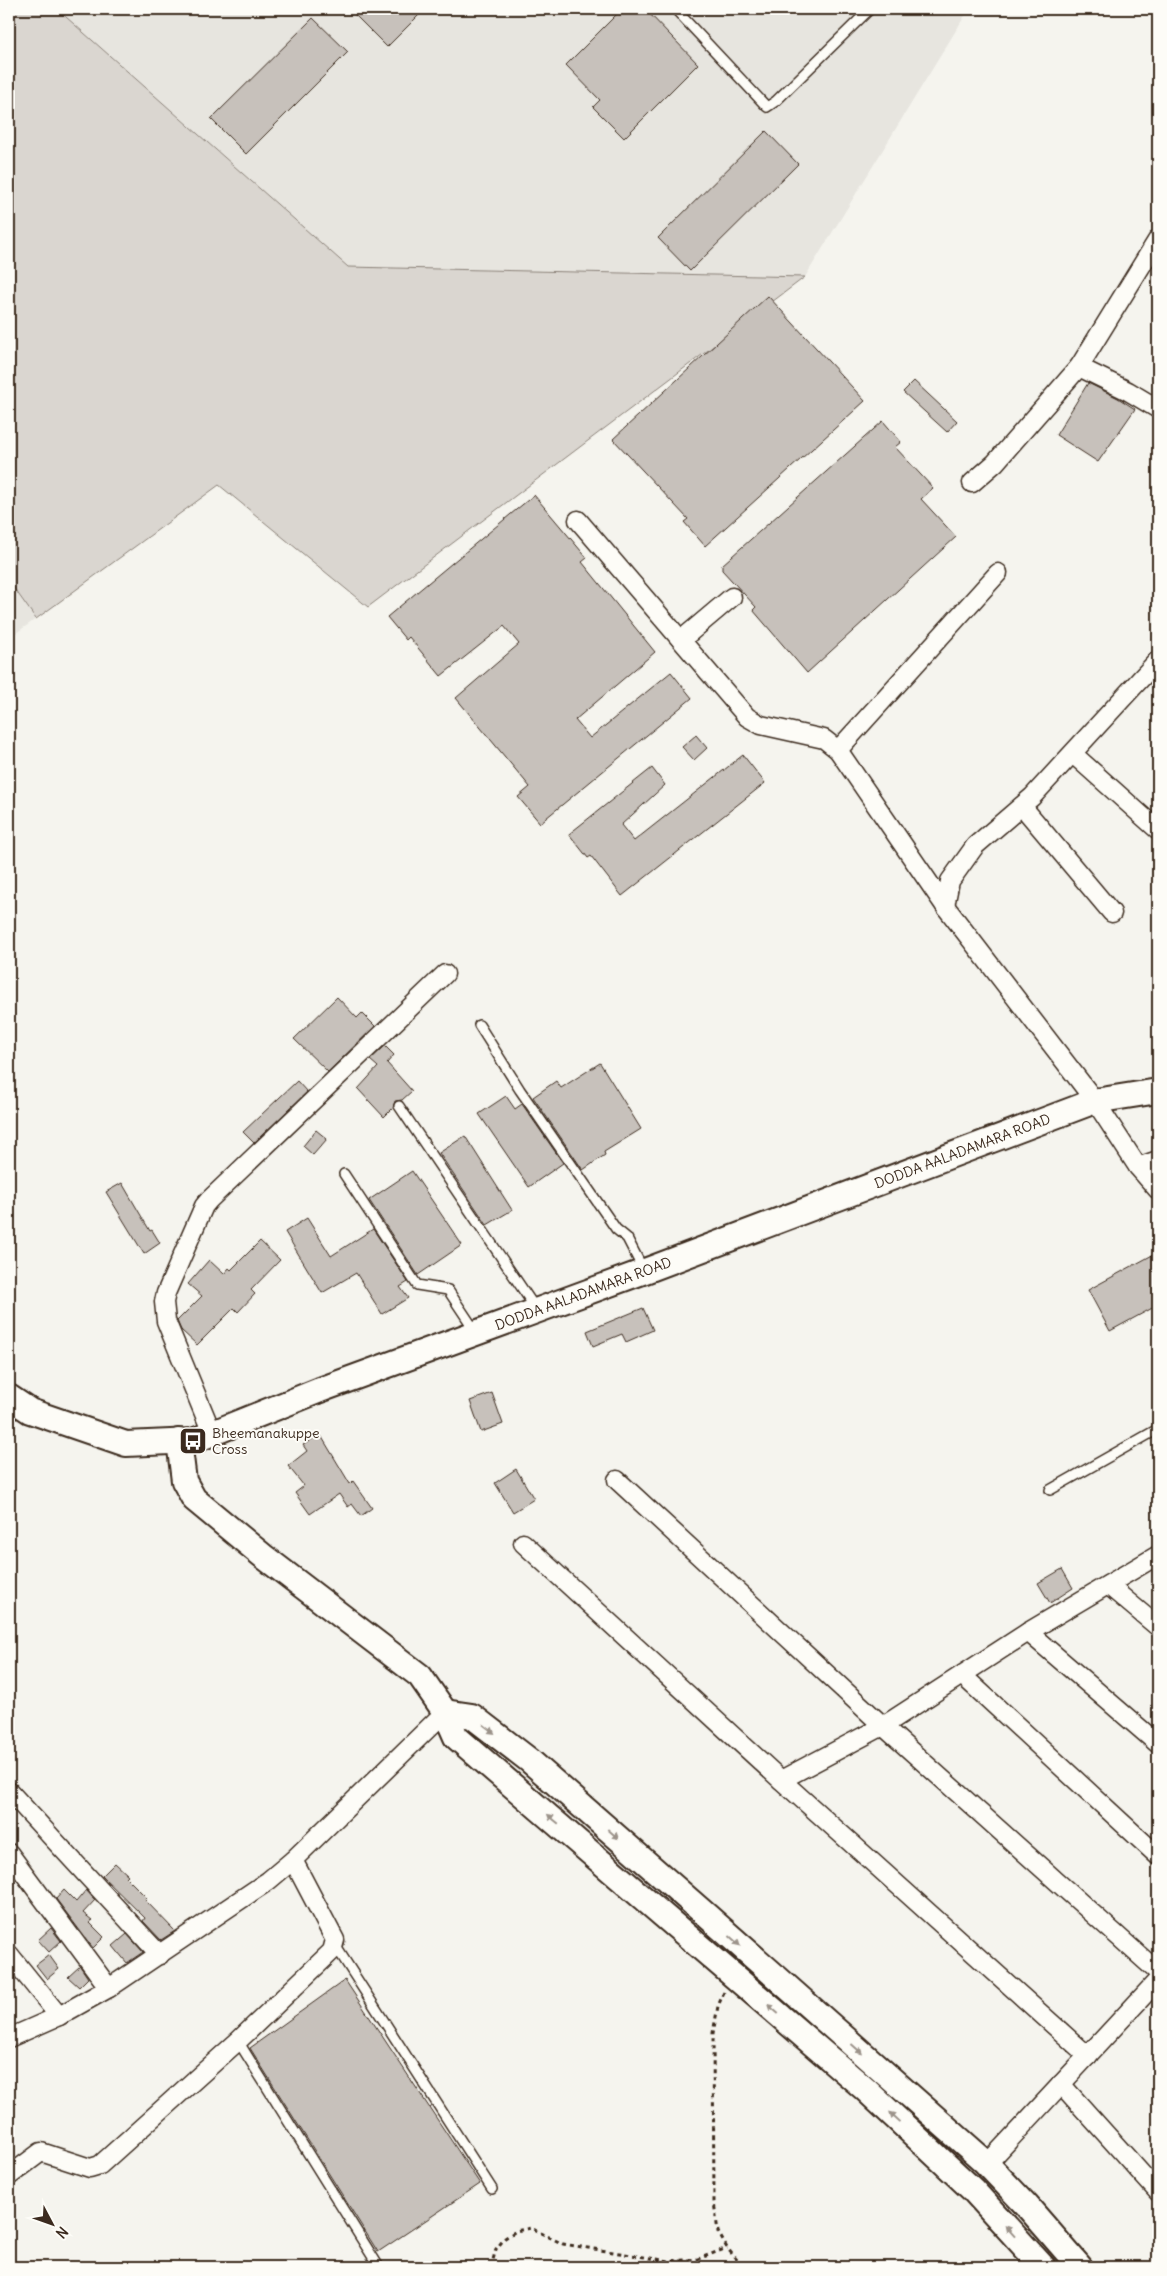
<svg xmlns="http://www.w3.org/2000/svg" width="1167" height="2276" viewBox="0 0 1167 2276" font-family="Delius,sans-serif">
  <rect width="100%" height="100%" fill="#f5f4ee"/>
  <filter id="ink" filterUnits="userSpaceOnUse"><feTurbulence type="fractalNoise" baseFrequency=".02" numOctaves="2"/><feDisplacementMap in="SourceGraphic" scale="10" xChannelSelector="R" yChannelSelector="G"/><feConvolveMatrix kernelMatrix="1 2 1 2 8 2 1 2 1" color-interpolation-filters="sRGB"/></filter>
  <g filter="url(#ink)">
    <g fill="#e7e5df">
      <path d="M57,9h912l-164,268 -457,-10z"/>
      <path d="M9,581l27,38 -27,19z"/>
    </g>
    <path fill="#dad6d0" stroke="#8a8077" d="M9,9h48l291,258 457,10 -437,330 -149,-122 -183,134 -27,-38z"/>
    <g fill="#c7c1bb" stroke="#3b2a1e">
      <path d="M349,9h76l-38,38z"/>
      <path d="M622,9h23l53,55 -74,74 -31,-31 7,-7 -34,-35z"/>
      <path d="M313,18l35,34 -102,102 -35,-35z"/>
      <path d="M766,131l32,33 -108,107 -32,-33z"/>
      <path d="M768,296l97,105 -160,145 -21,-24 4,-3 -75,-80z"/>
      <path d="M914,381l43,40 -10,11 -44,-40z"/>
      <path d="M1088,383l30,15 17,11 -37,53 -42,-27z"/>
      <path d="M883,421l18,21 -6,5 38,41 -12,11 35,38 -149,136 -54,-63 3,-3 -34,-37v-5z"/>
      <path d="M534,495l53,63 -5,4 73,90 -80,68 15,18 81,-66 21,26 -152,125 -22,-26 12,-10 -74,-89 63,-54 -15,-18 -63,50 -32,-39 -3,3 -19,-23z"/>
      <path d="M696,735l11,13 -13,12 -12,-13z"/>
      <path d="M743,755l22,28 -143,113 -31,-40 -3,2 -19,-24 83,-66 13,17 -44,40 13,16z"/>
      <path d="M337,997l20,21 5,-5 13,13 -47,46 -34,-33z"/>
      <path d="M385,1046l9,9 -7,8 25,28 -10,9 -7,1 -2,7 -9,9 -26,-28 20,-22 -8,-7z"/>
      <path d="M600,1063l41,66 -37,23 1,3 -22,15 -50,-73 23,-16 5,7z"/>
      <path d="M297,1081l10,11 -53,51 -11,-11z"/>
      <path d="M506,1096l9,13 7,-5 41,59 -34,24 -50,-73z"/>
      <path d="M316,1130l11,9 -14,16 -10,-9z"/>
      <path d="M465,1136l47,74 -25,15 -48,-72z"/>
      <path d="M412,1171l50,74 -44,30 -49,-75z"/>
      <path d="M122,1183l28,48 2,-1 8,13 -16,11 -38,-62z"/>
      <path d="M307,1218l24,38 42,-27 35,53 -8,5 8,11 -26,16 -26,-41 -34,20 -37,-61z"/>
      <path d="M260,1241l20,19 -29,30 4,4 -17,18 -4,-4 -37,37 -16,-15 -4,-9 25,-25 -14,-12 21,-24 15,14 5,-6 2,2z"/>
      <path d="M1158,1252v53l-48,26 -22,-41z"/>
      <path d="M643,1308l10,22 -27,12 -4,-8 -29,12 -6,-15z"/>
      <path d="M492,1393l11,31 -22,8 -11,-31z"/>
      <path d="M320,1434l30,50 3,-3 19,27 -11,8 -9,-12 -4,3 -9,-13 -29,20 -15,-21 9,-7 -16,-20 19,-15 -4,-6z"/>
      <path d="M516,1469l18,30 -21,13 -18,-29z"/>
      <path d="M1062,1569l11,19 -23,15 -12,-20z"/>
      <path d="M115,1863l13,12 -2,2 21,21 -2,2 30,31 -14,9 -18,-19 2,-3 -43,-42z"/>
      <path d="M64,1890l12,12 10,-12 9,10 -12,13 9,7 -2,3 14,14 -11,11 -37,-49z"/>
      <path d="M51,1928l10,13 -12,11 -11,-12z"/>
      <path d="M127,1934l16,18 -16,11 -14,-17z"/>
      <path d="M49,1955l10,14 -12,10 -11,-14z"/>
      <path d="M80,1966l8,12 -9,9 -11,-10z"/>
      <path d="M345,1980l135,204 -102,68 -128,-204z"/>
    </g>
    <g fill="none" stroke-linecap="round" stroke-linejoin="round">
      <g stroke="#3b2a1e" stroke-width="12">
        <g id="lane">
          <path d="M675,9l92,98 9,-6 94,-92"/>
          <path d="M479,1025l41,65 96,139 11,9 17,33"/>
          <path d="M399,1106l137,203"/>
          <path d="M344,1174l73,111 31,5 28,42"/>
          <path d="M1050,1490l108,-61"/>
          <path d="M335,1945l157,244"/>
          <path d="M238,2041l141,226"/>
        </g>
      </g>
      <g stroke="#3b2a1e" stroke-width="21">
        <g id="street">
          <path d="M1158,239l-79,128 49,24 30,18"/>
          <path d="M972,483l23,-20 84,-96"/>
          <path d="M578,520l169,197 14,8 63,14 14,11 107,156 150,195 43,66 20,23"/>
          <path d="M681,640l51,-43"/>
          <path d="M838,750l160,-177"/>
          <path d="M1073,754l85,76"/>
          <path d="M1022,806l90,107"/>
          <path d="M945,906l5,-25 25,-35 57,-49 126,-137"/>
          <path d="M1138,1167l20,-7"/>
          <path d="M212,1433l-46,-112 -2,-19 2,-9 38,-87 5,-6 236,-226"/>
          <path d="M617,1480l266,246 275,246"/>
          <path d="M523,1543l258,237 307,276"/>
          <path d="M1108,1585l50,42"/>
          <path d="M1028,1632l130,112"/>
          <path d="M962,1675l196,181"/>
          <path d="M781,1780l102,-54 145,-94 130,-77"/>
          <path d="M9,1791l151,164"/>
          <path d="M9,1853l100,135"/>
          <path d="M9,1954l50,62"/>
          <path d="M9,2038l50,-22 50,-28 159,-107 25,-21 152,-148"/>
          <path d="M1061,2084l97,108"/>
          <path d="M986,2165l172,-185"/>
          <path d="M9,2176l32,-24 49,16 10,-3 138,-124 94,-90 3,-11 -42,-80"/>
        </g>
      </g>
      <g stroke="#3b2a1e" stroke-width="28">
        <g id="secondary">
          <path id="s1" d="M9,1397l21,14 96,33 67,-3 127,-51 325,-119 450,-170 63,-10"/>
          <path d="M179,1441l5,40 10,18 69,57 157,120 25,36 11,25 409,352 108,101 70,77"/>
          <path d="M445,1712l27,4 57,44 176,154 279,247 43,45 53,61"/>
        </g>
      </g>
      <g stroke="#3b2a1e" stroke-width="3" stroke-dasharray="4 4" stroke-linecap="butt">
        <path d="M724,1992l-6,14 -5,27 1,169 4,30 9,16 16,19"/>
        <path d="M491,2267l5,-18 9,-11 11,-7 15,-3 32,16 106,17 29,-2 29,-11"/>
      </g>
      <use href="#lane" stroke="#fdfcf7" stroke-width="9"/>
      <use href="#street" stroke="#fdfcf7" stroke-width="18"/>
      <use href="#secondary" stroke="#fdfcf7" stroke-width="24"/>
    </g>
    <defs><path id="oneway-solid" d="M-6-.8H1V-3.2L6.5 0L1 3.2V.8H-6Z" transform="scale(1.25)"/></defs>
    <g fill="#9c938a">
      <use href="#oneway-solid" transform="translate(489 1729) rotate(38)"/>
      <use href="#oneway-solid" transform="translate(553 1819) rotate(-140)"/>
      <use href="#oneway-solid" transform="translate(613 1834) rotate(41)"/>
      <use href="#oneway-solid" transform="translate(735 1941) rotate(42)"/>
      <use href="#oneway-solid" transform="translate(773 2009) rotate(-139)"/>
      <use href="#oneway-solid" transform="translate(857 2049) rotate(42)"/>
      <use href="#oneway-solid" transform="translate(895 2117) rotate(-137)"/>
      <use href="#oneway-solid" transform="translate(1010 2231) rotate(-132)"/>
    </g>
  </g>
  <defs>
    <g id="bus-square" transform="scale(1.4375)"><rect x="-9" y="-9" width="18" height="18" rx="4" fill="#3b2a1e" stroke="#fdfcf7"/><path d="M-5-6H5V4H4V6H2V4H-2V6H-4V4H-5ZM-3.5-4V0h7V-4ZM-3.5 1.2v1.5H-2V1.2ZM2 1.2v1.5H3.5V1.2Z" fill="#fff"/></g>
  </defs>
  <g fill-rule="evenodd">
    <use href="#bus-square" x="193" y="1441"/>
  </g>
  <g text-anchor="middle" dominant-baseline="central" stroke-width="4" stroke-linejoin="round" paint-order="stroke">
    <g font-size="14" fill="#3b2a1e" stroke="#fdfcf7">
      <text stroke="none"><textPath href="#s1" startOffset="1016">DODDA AALADAMARA ROAD</textPath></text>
      <text stroke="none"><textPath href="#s1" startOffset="611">DODDA AALADAMARA ROAD</textPath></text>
    </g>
    <g font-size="14" fill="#3b2a1e" stroke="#fdfcf7" text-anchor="start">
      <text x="212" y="1433">Bheemanakuppe<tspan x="212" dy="16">Cross</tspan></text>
    </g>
  </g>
  <rect width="1167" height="2276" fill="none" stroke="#fdfcf7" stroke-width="30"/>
  <rect x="15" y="15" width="1137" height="2246" fill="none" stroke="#3b2a1e" stroke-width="2" filter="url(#ink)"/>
  <g transform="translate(52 2224) rotate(131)" stroke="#fdfcf7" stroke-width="4" paint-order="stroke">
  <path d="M0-4L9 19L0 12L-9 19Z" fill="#3b2a1e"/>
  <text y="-8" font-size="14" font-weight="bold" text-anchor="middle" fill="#3b2a1e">N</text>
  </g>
</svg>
